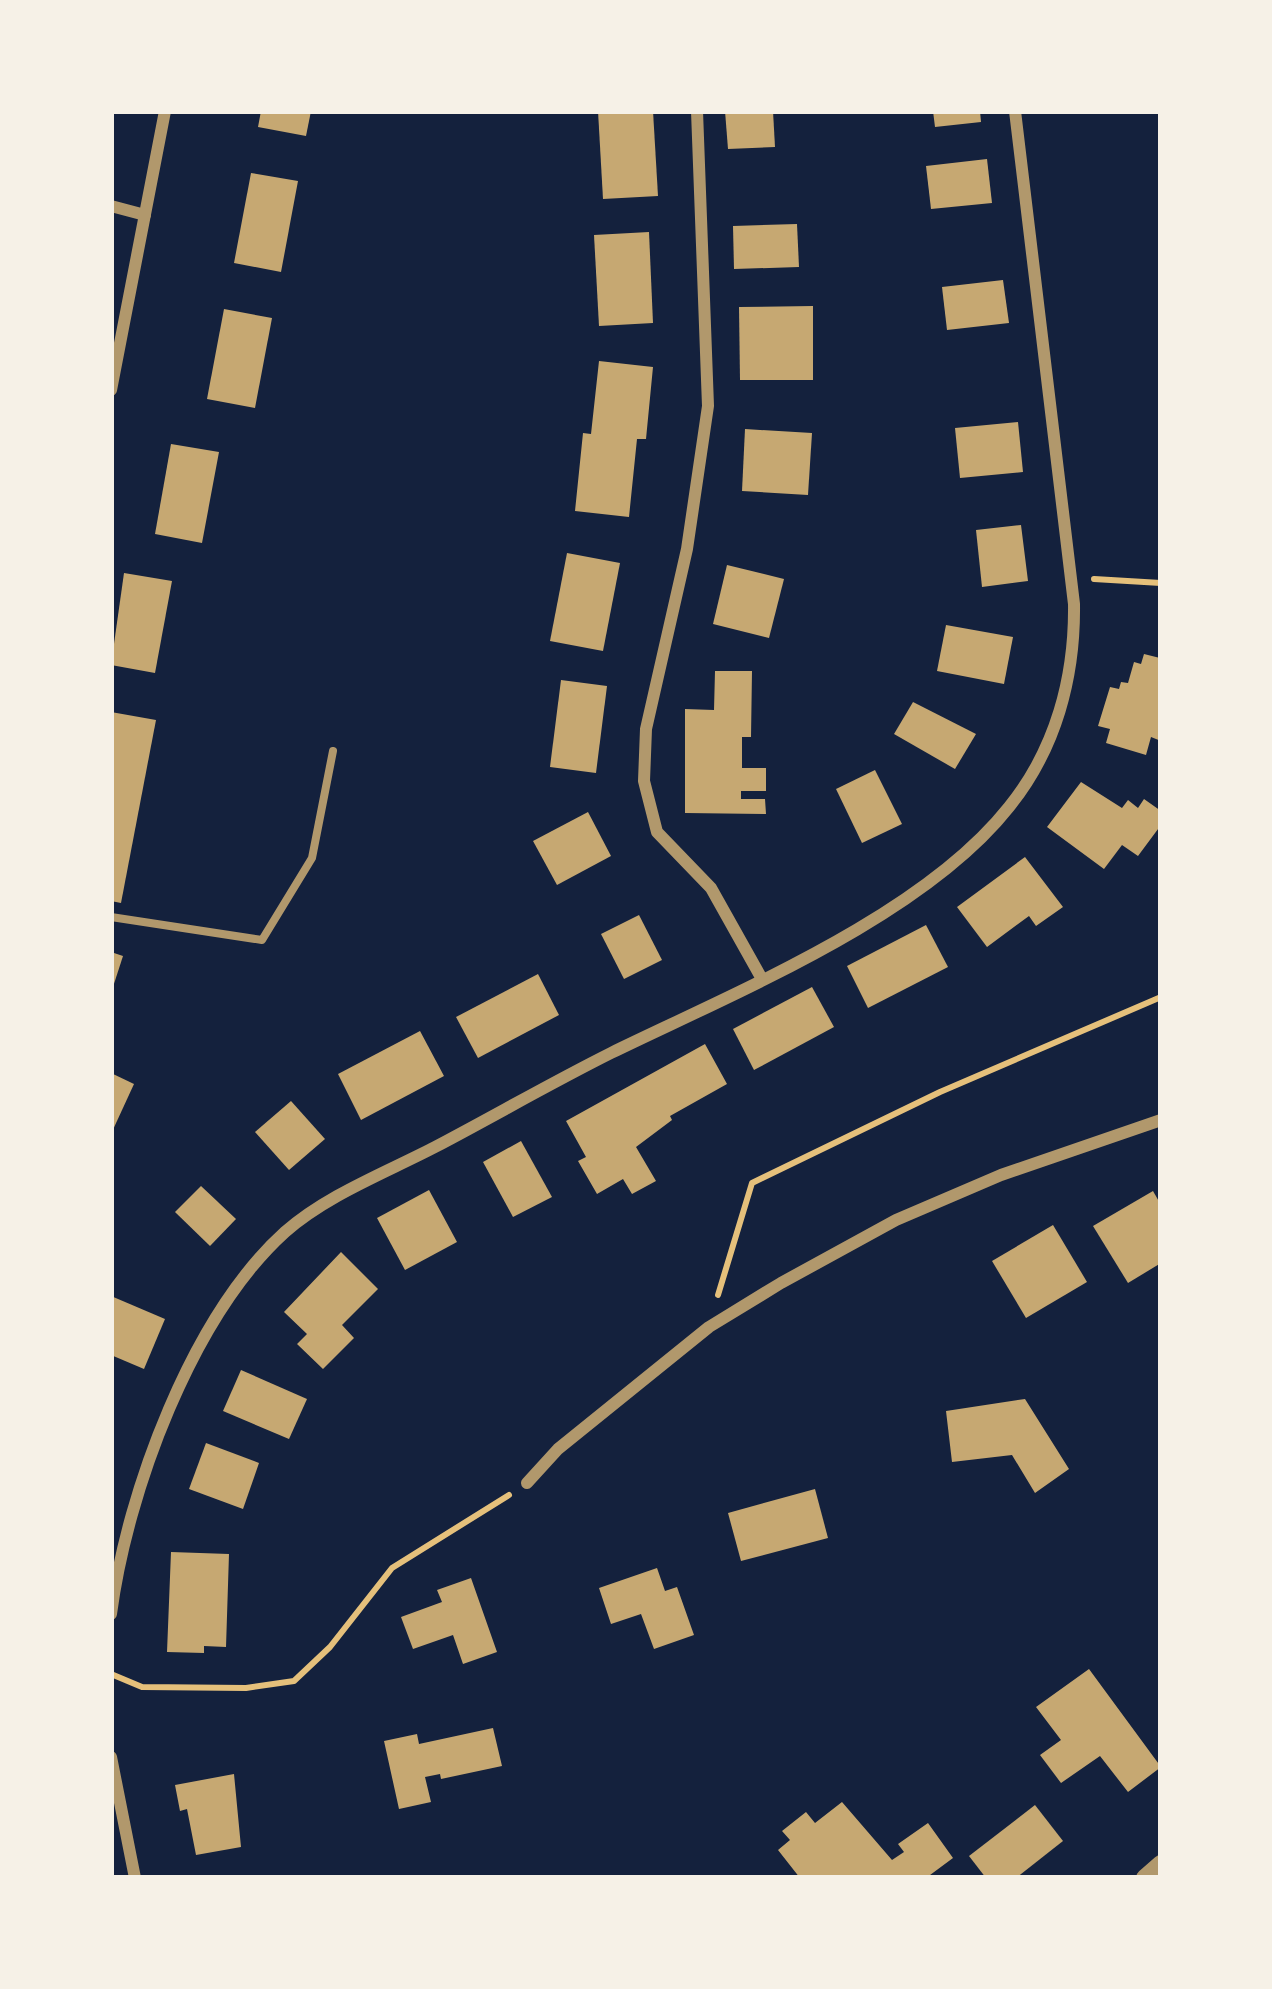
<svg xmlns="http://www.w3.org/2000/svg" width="1272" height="1989" viewBox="0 0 1272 1989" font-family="'Exo 2',sans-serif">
  <rect width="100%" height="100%" fill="#14213d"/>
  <g fill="#c6a872">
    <path d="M261,111h50l-5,25 -48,-9z"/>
    <path d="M598,111h55l5,85 -55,3z"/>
    <path d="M725,111h48l2,36 -47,2z"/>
    <path d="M933,111h47l1,11 -46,5z"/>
    <path d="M987,159l5,44 -61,6 -5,-43z"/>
    <path d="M251,173l47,8 -17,91 -47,-9z"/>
    <path d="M797,224l2,43 -65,2 -1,-43z"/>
    <path d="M649,232l4,91 -54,3 -5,-91z"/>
    <path d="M1003,280l6,43 -62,7 -5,-43z"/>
    <path d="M813,306v74h-73l-1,-73z"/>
    <path d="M224,309l48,9 -17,90 -48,-9z"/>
    <path d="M599,361l54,6 -7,72h-9l-8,78 -54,-6 8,-78 8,1z"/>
    <path d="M1018,422l5,50 -63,6 -5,-50z"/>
    <path d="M745,429l67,4 -4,62 -66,-4z"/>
    <path d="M171,444l48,8 -17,91 -47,-9z"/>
    <path d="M1021,525l7,56 -46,6 -6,-57z"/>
    <path d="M567,553l53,10 -17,88 -53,-10z"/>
    <path d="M727,565l57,14 -15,59 -56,-14z"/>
    <path d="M124,573l48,8 -17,92 -44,-8z"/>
    <path d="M946,625l67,12 -9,47 -67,-13z"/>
    <path d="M1144,654l16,4 1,13v70l-10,-4 -5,18 -40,-12 4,-14 -12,-3 12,-39 9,2 2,-7 7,1 6,-21 7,2z"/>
    <path d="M715,671h37l-1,66h-9v31h24v23h-25v8h24l1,15 -81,-1v-104l29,1z"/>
    <path d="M561,680l46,6 -11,87 -46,-6z"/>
    <path d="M913,702l63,32 -21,35 -61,-35z"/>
    <path d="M111,712l45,8 -35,183 -10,-2z"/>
    <path d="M875,770l27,54 -40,19 -26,-54z"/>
    <path d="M1081,782l41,26 6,-8 10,8 6,-9 17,12v14l-23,31 -16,-11 -18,24 -57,-42z"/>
    <path d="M588,812l23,44 -54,29 -24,-44z"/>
    <path d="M1025,857l38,50 -27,19 -7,-10 -42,31 -30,-40z"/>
    <path d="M639,915l23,45 -38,19 -23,-45z"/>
    <path d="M926,925l22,42 -80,41 -21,-42z"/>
    <path d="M111,952l12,4 -11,34h-1z"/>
    <path d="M538,974l21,41 -81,43 -22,-41z"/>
    <path d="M812,987l22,40 -80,43 -21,-41z"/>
    <path d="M420,1031l24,45 -83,44 -23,-46z"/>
    <path d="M705,1044l22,40 -57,32 2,4 -36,27 20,34 -24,13 -9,-15 -26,15 -19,-33 8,-4 -20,-36z"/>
    <path d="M111,1073l23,11 -23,50z"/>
    <path d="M291,1101l34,38 -36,31 -34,-38z"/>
    <path d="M521,1141l31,56 -39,20 -30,-55z"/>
    <path d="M201,1186l35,33 -26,27 -35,-34z"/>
    <path d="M429,1190l28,52 -52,28 -28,-52z"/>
    <path d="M1153,1191l8,14v58l-33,20 -35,-57z"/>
    <path d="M1053,1225l34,57 -61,36 -34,-57z"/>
    <path d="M341,1252l37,37 -36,36 12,13 -31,31 -26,-25 10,-10 -23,-22z"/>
    <path d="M111,1296l54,23 -21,50 -33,-14z"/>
    <path d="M241,1370l66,29 -18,40 -66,-28z"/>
    <path d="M1025,1399l44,70 -34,24 -23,-38 -60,7 -6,-51z"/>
    <path d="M206,1443l53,20 -16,46 -54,-20z"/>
    <path d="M815,1489l13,49 -87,23 -13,-48z"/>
    <path d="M171,1552l58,2 -3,93 -22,-1v7l-37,-1z"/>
    <path d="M657,1568l8,23 12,-4 17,48 -40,14 -13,-35 -30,10 -12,-36z"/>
    <path d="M471,1578l26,74 -34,12 -10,-29 -40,14 -12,-32 41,-15 -5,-12z"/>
    <path d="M1089,1669l72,98 -33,25 -28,-36 -39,27 -21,-28 21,-15 -25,-33z"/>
    <path d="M493,1728l9,38 -61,13 -1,-5 -15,3 6,25 -32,7 -15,-68 33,-7 2,10z"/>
    <path d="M234,1774l7,73 -45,8 -9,-46 -7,2 -5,-26z"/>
    <path d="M842,1802l50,58 12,-8 -6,-8 30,-21 25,35 -27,20h-126l-22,-28 12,-10 -8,-9 24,-19 9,11z"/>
    <path d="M1035,1805l28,36 -47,37h-30l-17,-22z"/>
  </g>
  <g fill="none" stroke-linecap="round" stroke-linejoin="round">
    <g stroke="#e5c07b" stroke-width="6">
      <path d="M1094,579l67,4"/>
      <path d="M718,1295l34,-112 188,-91 221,-95"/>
      <path d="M111,1674l31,13 104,1 48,-7 36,-34 62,-79 117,-73"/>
    </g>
    <path stroke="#b1986c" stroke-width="8" d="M111,917l151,23 50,-82 21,-107"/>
    <g stroke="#b1986c" stroke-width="12">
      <path d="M697,111l11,295 -21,143 -41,180 -2,52 13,51 54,56 51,91"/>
      <path d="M111,206l34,9"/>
      <path d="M111,390l54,-279"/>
      <path d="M527,1483l31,-34 151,-122 72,-44 115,-63 105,-45 160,-55"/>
      <path d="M111,1614c16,-122 81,-298 174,-382 42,-37 100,-59 150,-85 59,-31 116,-64 176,-94 125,-61 312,-137 398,-246 47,-58 66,-130 65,-203l-59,-493"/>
      <path d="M111,1757l24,121"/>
    </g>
    <path stroke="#b1986c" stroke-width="18" d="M1145,1878l16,-14"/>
  </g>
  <rect width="1272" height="1989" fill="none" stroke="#f6f1e7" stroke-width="228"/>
</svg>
